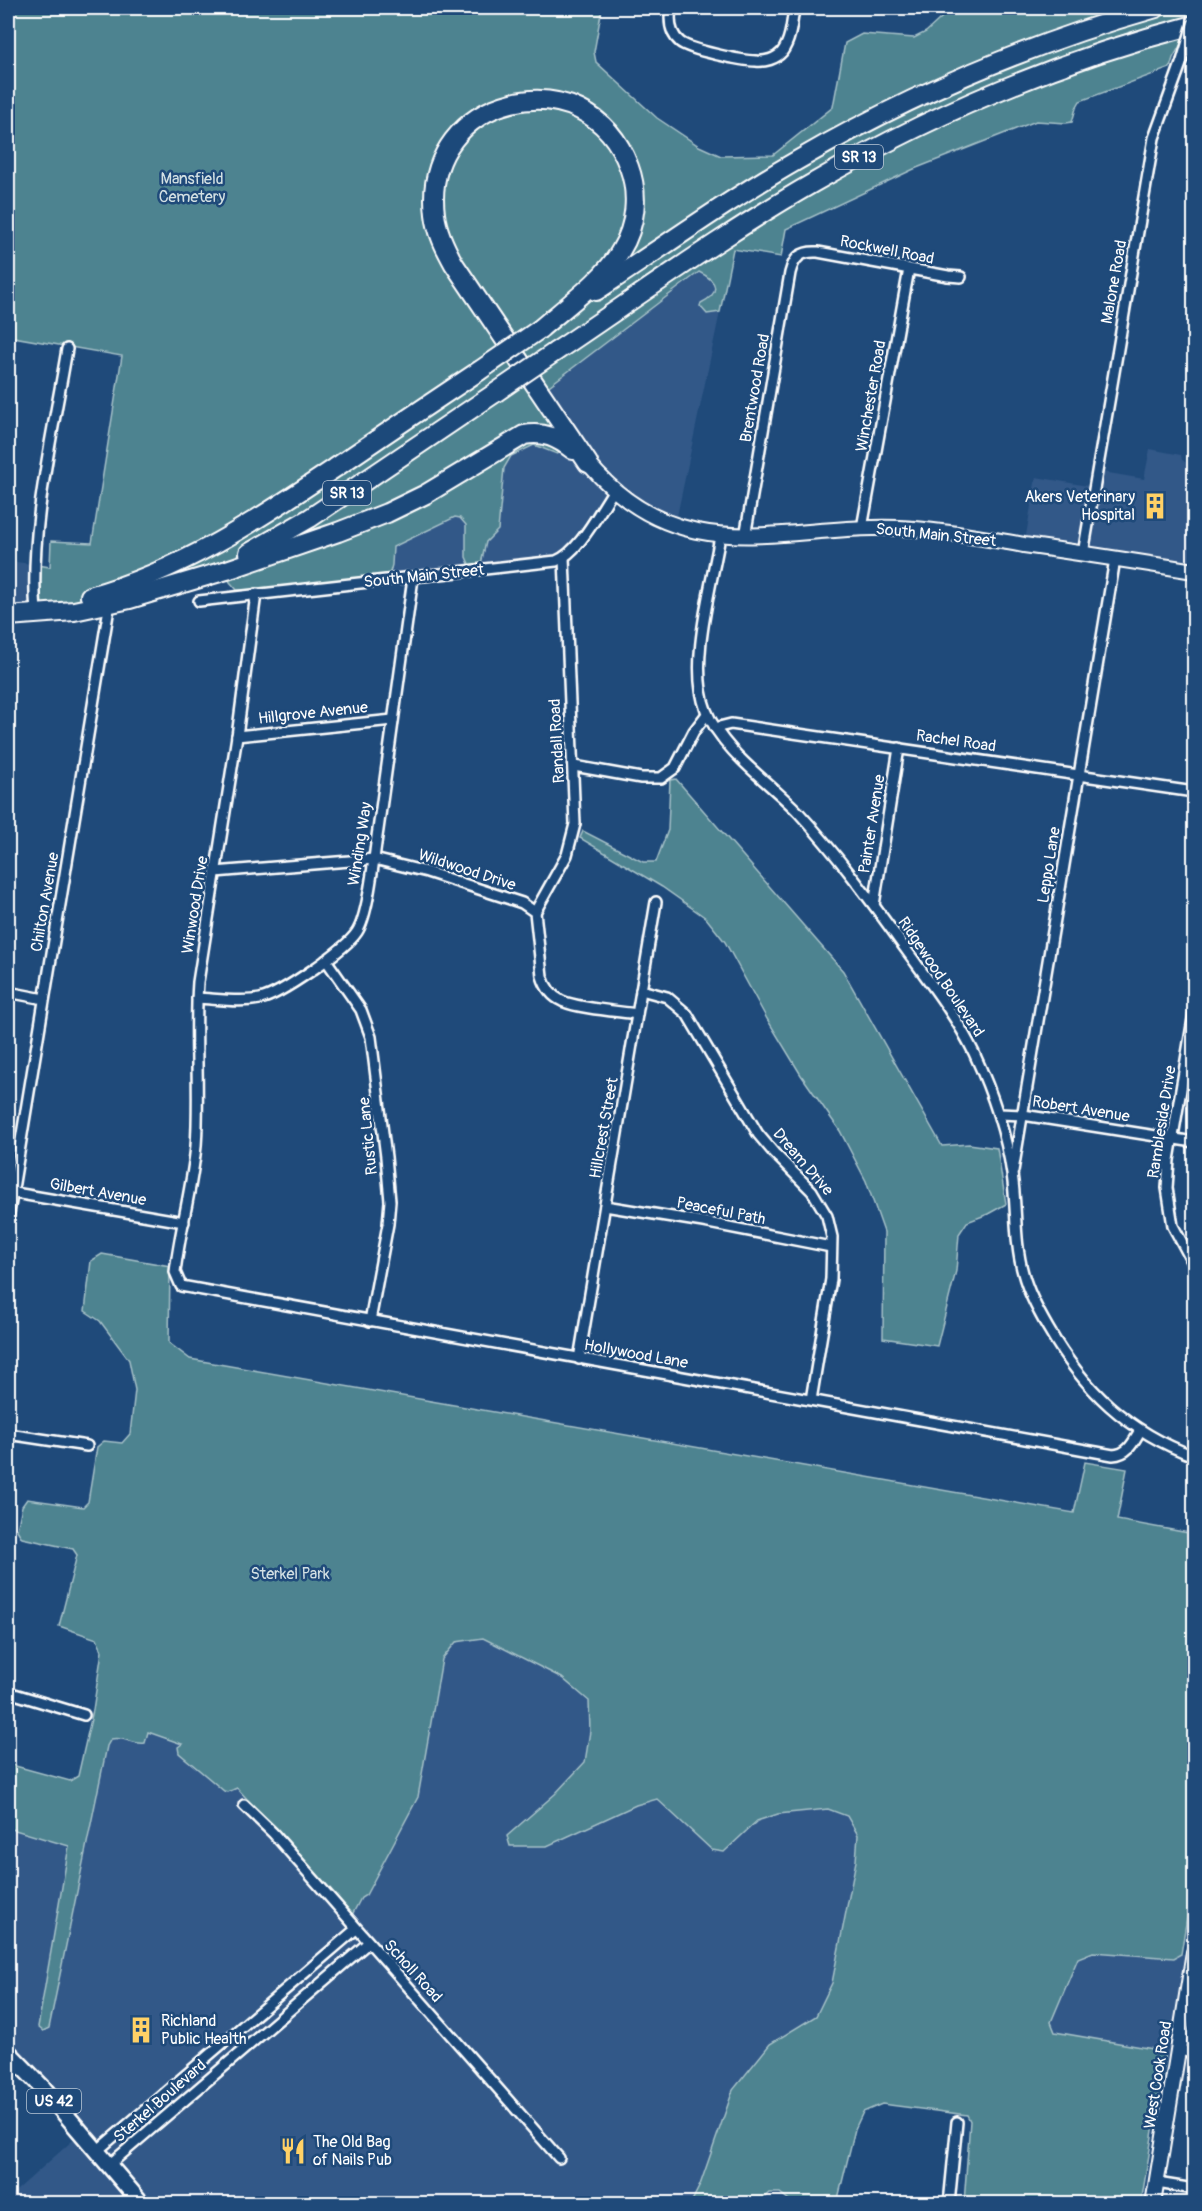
<svg xmlns="http://www.w3.org/2000/svg" width="1202" height="2211" viewBox="0 0 1202 2211" font-family="Pangolin,sans-serif">
  <rect width="100%" height="100%" fill="#1f4a7a"/>
  <filter id="ink" filterUnits="userSpaceOnUse"><feTurbulence type="fractalNoise" baseFrequency=".0167" numOctaves="2"/><feDisplacementMap in="SourceGraphic" scale="12" xChannelSelector="R" yChannelSelector="G"/><feConvolveMatrix kernelMatrix="1 2 1 2 8 2 1 2 1" color-interpolation-filters="sRGB"/></filter>
  <g filter="url(#ink)">
    <g fill="#315888">
      <path d="M699,272l13,9 3,6v6l-3,4 -11,6 6,10 13,-1 -44,209 -25,-13 -38,-26 -44,62 -7,7 -9,4 -72,9 4,-22 13,-12 6,-62 7,-12 23,-11 23,9 -13,-65z"/>
      <path d="M1150,449l31,6 1,5 12,8v106l-170,-27 12,-70 52,9 3,-16 53,9z"/>
      <path d="M455,517l5,1 6,7 2,5 -2,9 4,27 -81,10 3,-11 1,-18z"/>
      <path d="M8,561l24,3 -3,56 -21,1z"/>
      <path d="M483,1638l79,40 27,23 1,30 -5,31 -30,32 81,11 21,-6 56,51 11,2 32,-31 22,-7 50,-5 19,6 12,21 -3,25 -24,122 -16,33 -46,28 -79,159 -679,1 -4,-6 73,-65 -73,-78v-227l61,17 -31,181 5,5 6,-3 58,-282 4,-7 9,-2 22,7 5,-6v-6l36,12 -4,9 45,38h9l4,-3 31,33 93,77 5,-3 52,-98 24,-138 14,-17z"/>
      <path d="M1093,1952l81,6 7,-4h4l-18,105 -8,-9 -104,-18 -4,-10 27,-64z"/>
    </g>
    <g fill="#4e8390" stroke="#a6c1c8" stroke-width="1.5">
      <path d="M8,8h594l-8,44 2,10 61,56 42,28 22,10 52,-1 60,-48 12,-64 17,-9 52,4 12,-6 26,-24h238l-8,34 -9,16 -3,10 -90,33 -4,7 -4,14 -6,1 -30,-2 -122,48 -128,60 -5,28 -48,-8 -13,63 -13,2 -7,-8 1,-3c20,-10 17,-22 -2,-31l-154,117 20,62 -8,3 -23,-9 -23,11 -7,12 -6,62 -12,12 -5,22 -11,2 -4,-9v-32l-6,-7 -5,-1 -62,30 -1,18 -3,11 -141,14h-11l-7,-8 -3,-6 -198,44 3,-56 18,3 1,-26 41,2 30,-187 -114,-20z"/>
      <path d="M676,779l167,192 99,175 27,-2 28,4 9,56 -18,10 -21,8 -8,12 -3,37 -19,75 -54,-8 1,-106 -18,-51 -26,-50 -39,-56 -34,-56 -42,-77 -19,-24 -44,-31 -82,-49 3,-7 60,31h13l12,-32 2,-50z"/>
      <path d="M102,1254l68,12 -1,77 21,16 884,154 11,-51 42,7 -10,51 77,14v340l-13,80 -7,4 -81,-6 -15,6 -27,64 4,10 104,18 6,8 -24,145h-177l6,-82 -3,-6 -85,-11 -19,8 -8,17 -18,74h-44l-13,-10h-11l-11,10h-67l9,-18 33,-95 37,-46 46,-28 16,-33 24,-122 2,-26 -11,-19 -19,-7 -50,5 -21,7 -33,31 -12,-2 -55,-51 -21,6 -89,41h-37l-3,-10 48,-42 30,-32 5,-31 -1,-30 -27,-23 -79,-40 -27,4 -14,17 -24,138 -52,98 -5,3 -9,17 -115,-127 -9,4 -4,-1 -45,-38 -1,-6 4,-3 -34,-12 -3,11c-12,2 -20,-7 -34,-4l-4,7 -58,282 -6,3 -5,-4 31,-181 -61,-18v-64l62,17 8,-5 15,-66 9,-59 -5,-12 -38,-13 18,-71 -4,-6 -51,-11 -5,-8 5,-24 5,-7 56,8 5,-5 9,-55 7,-6 18,2 8,-9 5,-44 -6,-30 -29,-39 -15,-10 6,-50z"/>
    </g>
    <g fill="none" stroke-linecap="round" stroke-linejoin="round">
      <g stroke="#fff" stroke-width="14">
        <g id="street">
          <path d="M671,8c-2,12 -2,25 9,34 10,8 62,19 76,19 9,1 20,-2 26,-9 9,-12 10,-30 12,-44"/>
          <path d="M924,10l1,-2"/>
          <path d="M862,528l47,-259"/>
          <path d="M720,536c-8,49 -32,128 -14,174 16,41 62,71 92,102 40,43 75,92 109,139 24,33 49,65 67,102 18,39 32,79 38,121 5,33 2,67 11,99 5,19 15,38 25,55 35,61 80,104 146,128"/>
          <path d="M745,537l45,-264c4,-16 11,-22 28,-21l130,24 13,1"/>
          <path d="M1083,554l71,-416 28,-77"/>
          <path d="M256,594l-19,142 -39,246c-4,54 2,109 -2,164 -4,42 -16,84 -21,126l6,14 932,169c15,-1 20,-12 27,-24"/>
          <path d="M199,601l357,-40c23,-8 44,-51 58,-71"/>
          <path d="M36,613c-7,-86 17,-178 31,-264"/>
          <path d="M715,728l16,-4 463,68"/>
          <path d="M237,736l156,-16"/>
          <path d="M574,766l67,12h20l14,-10 19,-37 13,-17"/>
          <path d="M215,872l159,-13 53,13 95,31 13,9 7,64c3,10 9,20 20,25 19,8 54,10 75,13"/>
          <path d="M874,905l25,-157"/>
          <path d="M535,912l32,-57 8,-31 -11,-266"/>
          <path d="M326,960l35,50 10,27 15,120 4,44 -2,23 -18,97"/>
          <path d="M641,990l26,7 20,17 71,120 16,19 38,38 15,25 5,21 -1,42 -20,121"/>
          <path d="M8,992l36,7"/>
          <path d="M197,998c20,1 43,5 63,1 20,-4 86,-50 97,-67 12,-18 17,-78 21,-102 12,-84 23,-168 35,-252"/>
          <path d="M1194,1013l-25,147 -2,28 6,38 21,39"/>
          <path d="M999,1114l24,1 171,27"/>
          <path d="M1013,1171l102,-612"/>
          <path d="M9,1192l175,30"/>
          <path d="M605,1206l98,16 128,25"/>
          <path d="M8,1219l102,-617"/>
          <path d="M579,1359l77,-457"/>
          <path d="M8,1434l79,12"/>
          <path d="M8,1692l76,23"/>
          <path d="M244,1805l29,28 286,325"/>
          <path d="M1179,2050l15,3"/>
          <path d="M97,2151l259,-222"/>
          <path d="M109,2165l259,-222"/>
          <path d="M1157,2183l37,6"/>
          <path d="M949,2204l8,-82"/>
        </g>
      </g>
      <g stroke="#fff" stroke-width="18">
        <g id="secondary">
          <path d="M588,463c97,115 203,56 327,66 37,3 73,10 109,16 57,8 114,17 170,26"/>
          <path d="M1153,2204l41,-252"/>
        </g>
      </g>
      <g stroke="#fff" stroke-width="20">
        <path id="primary" d="M8,2052l35,36 99,116"/>
      </g>
      <g stroke="#fff" stroke-width="22">
        <g id="highway">
          <path d="M596,291c67,-44 132,-91 202,-131 112,-65 234,-117 358,-152"/>
          <path d="M540,329c25,-22 65,-50 81,-79 15,-24 18,-56 8,-83 -41,-114 -209,-72 -194,47 2,18 10,34 19,50l134,199"/>
          <path d="M555,352c85,-57 169,-118 258,-169 119,-69 249,-124 381,-158"/>
          <path d="M249,553l61,-35 185,-125"/>
          <path d="M90,596c93,-26 166,-75 245,-128 48,-33 96,-65 144,-97"/>
          <path d="M8,616l66,-5 56,-12 97,-29 111,-38 49,-19 39,-19 98,-59c20,-4 34,3 49,15"/>
        </g>
      </g>
      <use href="#street" stroke="#1f4a7a" stroke-width="9"/>
      <use href="#secondary" stroke="#1f4a7a" stroke-width="14"/>
      <use href="#primary" stroke="#1f4a7a" stroke-width="15"/>
      <use href="#highway" stroke="#1f4a7a" stroke-width="18"/>
      <g stroke="#fff" stroke-width="14" stroke-linecap="butt">
        <path id="street-bridge" d="M1182,61l12,-40"/>
      </g>
      <g stroke="#fff" stroke-width="22" stroke-linecap="butt">
        <g id="highway-bridge">
          <path d="M479,371l61,-42"/>
          <path d="M495,393l60,-41"/>
        </g>
      </g>
      <use href="#street-bridge" stroke="#1f4a7a" stroke-width="9"/>
      <use href="#highway-bridge" stroke="#1f4a7a" stroke-width="18"/>
    </g>
  </g>
  <defs>
    <g id="building-bare" transform="scale(2.07)"><path d="M-4-6H4V6H1V3H-1V6H-4ZM-2.5-4.3h1.7v1.8h-1.7ZM.8-4.3h1.7v1.8H.8ZM-2.5-1h1.7V.8h-1.7ZM.8-1h1.7V.8H.8Z" fill="#ffd166" stroke="#1f4a7a" stroke-width="2.5" paint-order="stroke"/></g>
    <g id="restaurant-bare" transform="scale(2.07)"><path d="M-5-6h1v4h1v-4h1v4h1v-4h1v5L-1.5 .5V6h-2V.5L-5-1ZM5-6V6H3V1.5H1.5Q1.5-4 5-6Z" fill="#ffd166" stroke="#1f4a7a" stroke-width="2.5" paint-order="stroke"/></g>
  </defs>
  <g fill-rule="evenodd">
    <use href="#building-bare" x="1155" y="506"/>
    <use href="#building-bare" x="141" y="2030"/>
    <use href="#restaurant-bare" x="293" y="2151"/>
  </g>
  <g text-anchor="middle" dominant-baseline="central" stroke-width="5" stroke-linejoin="round" paint-order="stroke">
    <g fill="#1f4a7a" stroke="#bcc9d7" stroke-width="1.5">
      <rect x="835" y="145" width="48" height="24" rx="4.5"/>
      <rect x="323" y="481" width="48" height="24" rx="4.5"/>
      <rect x="27" y="2089" width="54" height="24" rx="4.5"/>
    </g>
    <g font-size="15" font-weight="bold" fill="#fff">
      <text x="859" y="157">SR 13</text>
      <text x="347" y="493">SR 13</text>
      <text x="54" y="2101">US 42</text>
    </g>
    <g font-size="16" fill="#d3e0e3" stroke="#1f4a7a">
      <text x="192" y="179">Mansfield<tspan x="192" dy="18">Cemetery</tspan></text>
      <text x="290" y="1574">Sterkel Park</text>
    </g>
    <g font-size="16" fill="#fff" stroke="#1f4a7a">
      <text transform="translate(887 250) rotate(11)">Rockwell Road</text>
      <text transform="translate(1114 282) rotate(-80)">Malone Road</text>
      <text transform="translate(755 388) rotate(-80)">Brentwood Road</text>
      <text transform="translate(871 396) rotate(-80)">Winchester Road</text>
      <text transform="translate(936 535) rotate(6)">South Main Street</text>
      <text transform="translate(424 576) rotate(-6)">South Main Street</text>
      <text transform="translate(313 713) rotate(-6)">Hillgrove Avenue</text>
      <text transform="translate(557 741) rotate(-93)">Randall Road</text>
      <text transform="translate(956 741) rotate(8)">Rachel Road</text>
      <text transform="translate(872 824) rotate(-81)">Painter Avenue</text>
      <text transform="translate(360 844) rotate(-81)">Winding Way</text>
      <text transform="translate(1049 865) rotate(-81)">Leppo Lane</text>
      <text transform="translate(467 870) rotate(18)">Wildwood Drive</text>
      <text transform="translate(45 902) rotate(-80)">Chilton Avenue</text>
      <text transform="translate(195 905) rotate(-81)">Winwood Drive</text>
      <text transform="translate(941 977) rotate(56)">Ridgewood Boulevard</text>
      <text transform="translate(1081 1109) rotate(9)">Robert Avenue</text>
      <text transform="translate(1162 1122) rotate(-81)">Rambleside Drive</text>
      <text transform="translate(604 1128) rotate(-80)">Hillcrest Street</text>
      <text transform="translate(368 1136) rotate(-96)">Rustic Lane</text>
      <text transform="translate(803 1162) rotate(49)">Dream Drive</text>
      <text transform="translate(98 1192) rotate(10)">Gilbert Avenue</text>
      <text transform="translate(721 1211) rotate(11)">Peaceful Path</text>
      <text transform="translate(636 1354) rotate(10)">Hollywood Lane</text>
      <text transform="translate(413 1971) rotate(48)">Scholl Road</text>
      <text transform="translate(1158 2075) rotate(-81)">West Cook Road</text>
      <text transform="translate(160 2101) rotate(-41)">Sterkel Boulevard</text>
    </g>
    <g font-size="16" fill="#fff" stroke="#1f4a7a" text-anchor="start">
      <text x="1135" y="497" text-anchor="end">Akers Veterinary<tspan x="1135" dy="18">Hospital</tspan></text>
      <text x="161" y="2021">Richland<tspan x="161" dy="18">Public Health</tspan></text>
      <text x="313" y="2142">The Old Bag<tspan x="313" dy="18">of Nails Pub</tspan></text>
    </g>
  </g>
  <rect width="1202" height="2211" fill="none" stroke="#1f4a7a" stroke-width="30"/>
  <rect x="15" y="15" width="1172" height="2181" fill="none" stroke="#fff" stroke-width="2" filter="url(#ink)"/>
</svg>
